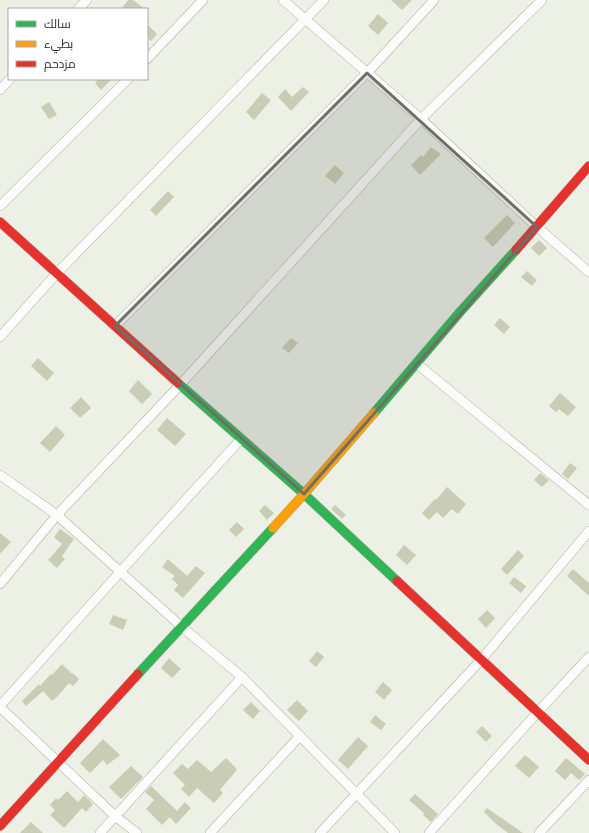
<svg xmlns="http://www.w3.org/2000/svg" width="589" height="833" viewBox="0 0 589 833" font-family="Raleway,Cairo,sans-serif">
  <rect width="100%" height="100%" fill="#edf0e5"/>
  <g fill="#c9cdb5">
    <path d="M128,0h5l12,9h-24z"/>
    <path d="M391,0h21l-10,10z"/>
    <path d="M378,14l10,9 -10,12 -10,-9z"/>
    <path d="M147,24l10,10 -6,7 -4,-4z"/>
    <path d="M99,79h13l-11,11 -6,-7z"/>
    <path d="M303,87l6,5 -18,19 -13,-14 7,-8 7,8z"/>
    <path d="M262,93l9,7 -17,20 -8,-8z"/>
    <path d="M49,102l8,13 -8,4 -8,-12z"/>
    <path d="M431,147l10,7 -21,21 -9,-10 10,-10 2,2z"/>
    <path d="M335,165l9,8 -9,11 -10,-8z"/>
    <path d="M168,191l6,6 -18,19 -6,-6z"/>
    <path d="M507,215l8,8 -22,24 -9,-9z"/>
    <path d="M539,240l8,8 -8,8 -8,-8z"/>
    <path d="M527,271l10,9 -5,6 -11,-9z"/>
    <path d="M500,318l10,9 -6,7 -10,-9z"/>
    <path d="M291,338l7,5 -9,10 -7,-5z"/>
    <path d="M38,358l16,15 -7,8 -16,-15z"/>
    <path d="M138,380l14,14 -10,10 -13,-13z"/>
    <path d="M560,393l16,14 -8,9 -9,-7 -3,3 -7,-6z"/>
    <path d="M81,397l10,11 -11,10 -10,-10z"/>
    <path d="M167,418l19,16 -11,12 -18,-16z"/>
    <path d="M56,426l9,9 -15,17 -10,-9z"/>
    <path d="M570,463l7,5 -9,11 -6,-5z"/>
    <path d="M540,473l9,7 -7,7 -8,-7z"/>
    <path d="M447,487l19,17 -8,10 -6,-5 -9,9 -6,-6 -8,8 -7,-7 13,-14 1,1z"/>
    <path d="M265,505l9,8 -7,7 -8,-9z"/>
    <path d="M335,505l11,10 -4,4 -11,-10z"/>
    <path d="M237,522l7,7 -8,8 -7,-7z"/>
    <path d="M60,529l14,10 -12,17 3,3 -8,9 -9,-8 14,-16 -8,-7z"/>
    <path d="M0,533l11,9 -11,12z"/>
    <path d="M404,545l12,10 -9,10 -11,-10z"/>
    <path d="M518,550l6,6 -17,19 -6,-6z"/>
    <path d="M168,559l19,17 9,-10 9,7 -22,25 -9,-8 4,-5 -6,-6 3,-3 -13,-9z"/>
    <path d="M573,569l16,14v13l-22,-20z"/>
    <path d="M514,577l12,9 -5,7 -12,-10z"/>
    <path d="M487,610l8,8 -9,10 -8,-9z"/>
    <path d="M113,615l14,5 -4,10 -14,-6z"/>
    <path d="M317,651l7,6 -8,10 -7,-6z"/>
    <path d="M169,658l12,11 -9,9 -11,-10z"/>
    <path d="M62,664l10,10 1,-1 6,6 -6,7 -4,-3 -12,14 -5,4 -9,-10 -17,15 -4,-5 17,-17 1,2 11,-12 1,1z"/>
    <path d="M383,682l9,8 -8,10 -9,-8z"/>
    <path d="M297,700l11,11 -9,10 -12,-11z"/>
    <path d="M251,702l9,9 -7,8 -10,-9z"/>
    <path d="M375,715l11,9 -5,6 -11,-8z"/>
    <path d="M482,726l10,10 -6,6 -10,-10z"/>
    <path d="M358,737l10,9 -20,23 -10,-9z"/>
    <path d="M103,739l17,16 -13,10 -4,-5 -13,13 -10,-10z"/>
    <path d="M525,755l14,12 -10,11 -14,-12z"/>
    <path d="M226,758l11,11 -1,2 -16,19 3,3 -9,10 -17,-15 -8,9 -8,-8 4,-4 -12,-12 9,-9 6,5 9,-9 14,12z"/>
    <path d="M566,758l19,16 -6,6 -8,-7 -6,7 -10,-9z"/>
    <path d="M131,766l12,11 -22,22 -12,-12z"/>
    <path d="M151,786l26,25 8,-9 6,6 -15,16 -6,-7 -8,8 -16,-16 8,-9 -9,-8z"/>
    <path d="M67,791l11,11 6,-7 9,9 -7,8 -4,-4 -18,20 -14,-13 5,-5 -5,-5 6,-7 2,2z"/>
    <path d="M415,794l23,20 -7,8 -8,-7 1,-2 -15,-13z"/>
    <path d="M487,808l36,25h-15l-12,-9 -12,-12z"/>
    <path d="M31,822l12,11h-23z"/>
  </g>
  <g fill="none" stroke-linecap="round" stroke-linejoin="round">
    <g stroke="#acaea5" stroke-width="10">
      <g id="street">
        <path d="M283,0l138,119 116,108 52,45"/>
        <path d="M78,9l9,-9"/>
        <path d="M147,59l56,-59"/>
        <path d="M0,90l10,-11"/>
        <path d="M0,206l128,-127"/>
        <path d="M115,326l252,-253 67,-73"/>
        <path d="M0,337l57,-64 267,-273"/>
        <path d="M416,363l173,142"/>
        <path d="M0,475l57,40 125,112 60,50 153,156"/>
        <path d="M0,584l57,-69 123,-130 241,-266 121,-119"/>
        <path d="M0,706l120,-134 121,-133"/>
        <path d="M0,707l115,109 22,17"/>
        <path d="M100,833l142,-156"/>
        <path d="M210,833l90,-97"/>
        <path d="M320,833l161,-173 108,-129"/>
        <path d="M429,833l108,-120 52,-56"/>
        <path d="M539,833l50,-53"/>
      </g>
    </g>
    <g stroke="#acaea5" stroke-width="10">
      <g id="fast">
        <path d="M178,383l126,111 93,87"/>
        <path d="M374,413l86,-101 56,-62"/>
        <path d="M138,674l135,-146"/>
      </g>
    </g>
    <g stroke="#acaea5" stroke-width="10">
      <path id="slow" d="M273,528l31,-34 70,-81"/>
    </g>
    <g stroke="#acaea5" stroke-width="10">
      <g id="jam">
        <path d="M0,222l178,161"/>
        <path d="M516,250l73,-84"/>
        <path d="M397,581l192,179"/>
        <path d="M0,826l138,-152"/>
      </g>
    </g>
    <use href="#street" stroke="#fcfdfb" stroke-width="9"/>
    <use href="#fast" stroke="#30b455" stroke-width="9"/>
    <use href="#slow" stroke="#ff9f0a" stroke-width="9"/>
    <use href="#jam" stroke="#e5322d" stroke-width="9"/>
  </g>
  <path fill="#6e7067" fill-opacity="0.2" stroke="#6e7067" stroke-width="3" stroke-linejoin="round" d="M367,73l170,154 -233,267 -189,-168z"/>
  <rect x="8" y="8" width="140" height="72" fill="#ffffff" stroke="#a9aaa7"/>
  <rect x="16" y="21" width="20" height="6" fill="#30b455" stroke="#a9aaa7"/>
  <text x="44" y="28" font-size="12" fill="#292b23">سالك</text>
  <rect x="16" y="41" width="20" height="6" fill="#ff9f0a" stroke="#a9aaa7"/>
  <text x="44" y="48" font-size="12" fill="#292b23">بطيء</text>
  <rect x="16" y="61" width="20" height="6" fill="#e5322d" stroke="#a9aaa7"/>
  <text x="44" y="68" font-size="12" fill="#292b23">مزدحم</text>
</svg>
